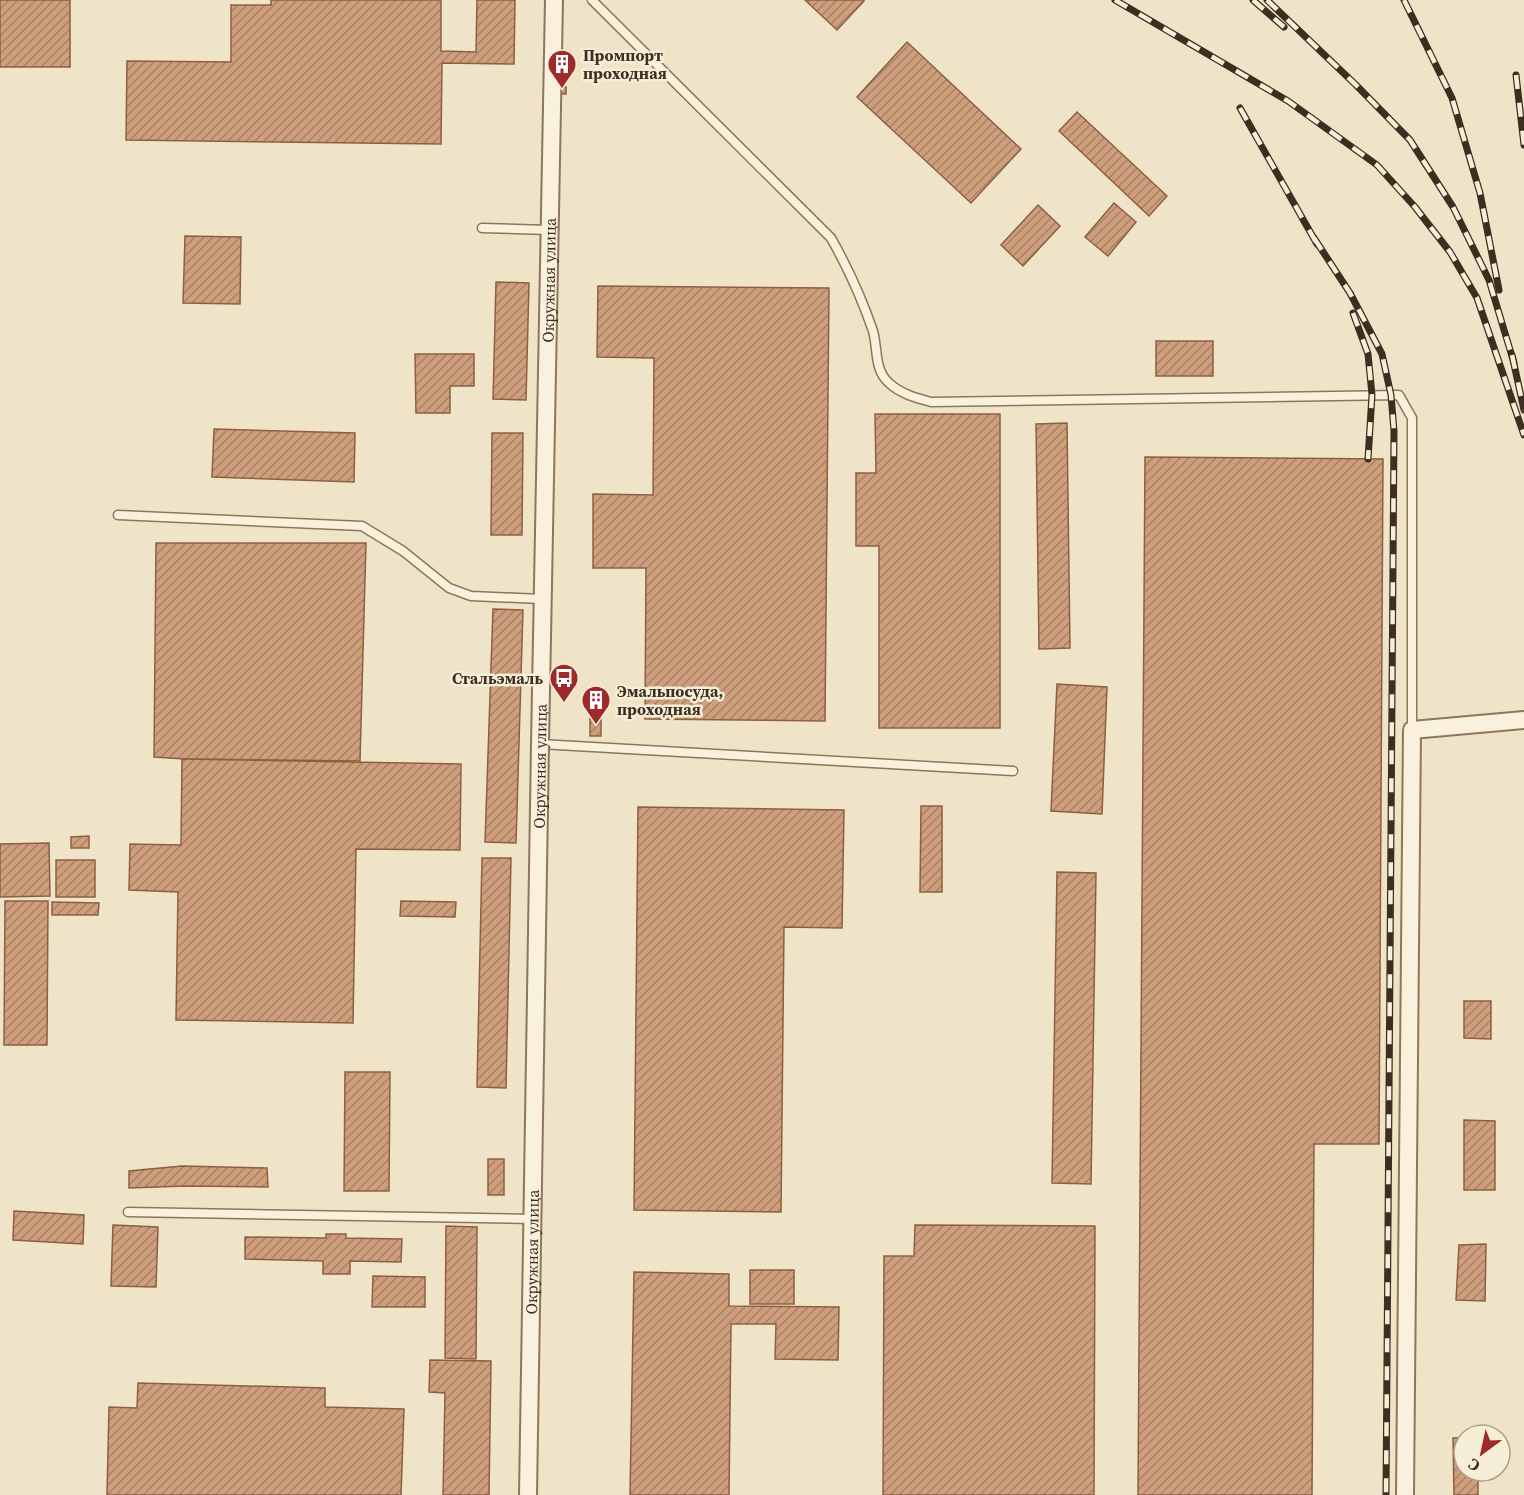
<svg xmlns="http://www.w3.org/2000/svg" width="1524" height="1495" viewBox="0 0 1524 1495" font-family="'Source Serif 4',serif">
  <defs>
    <pattern id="building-hatch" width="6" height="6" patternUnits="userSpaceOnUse" patternTransform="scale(1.5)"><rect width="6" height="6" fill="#cf9f7d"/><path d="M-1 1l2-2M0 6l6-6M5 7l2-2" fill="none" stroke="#a98266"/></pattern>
  </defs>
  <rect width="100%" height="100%" fill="#f0e4c8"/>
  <g fill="url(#building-hatch)" stroke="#8d5f41" stroke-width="1.5">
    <rect x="0" y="0" width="70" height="67"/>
    <path d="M271,0h170v51l35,1 1,-52h38l-1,64 -72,-1 -1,81 -315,-4 1,-79 104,1v-57h40z"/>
    <path d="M805,0h59v1l-27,29z"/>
    <path d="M907,42l114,107 -50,54 -114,-106z"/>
    <rect x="557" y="87" width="9" height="7"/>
    <path d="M1077,112l90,84 -18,20 -90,-85z"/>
    <path d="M1114,203l22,19 -28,34 -23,-19z"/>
    <path d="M1038,205l22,21 -37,40 -22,-21z"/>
    <path d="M185,236l56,1 -1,67 -57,-1z"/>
    <path d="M496,282l33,1 -3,117 -33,-1z"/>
    <path d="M598,286l231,2 -4,433 -180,-2 1,-151h-53v-74l60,1 1,-137 -57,-1z"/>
    <rect x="1156" y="341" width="57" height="35"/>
    <path d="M415,354h59v32h-24v27h-34z"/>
    <path d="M875,414h125v314h-121v-182h-23v-73h20z"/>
    <path d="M1067,423l3,225 -31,1 -3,-225z"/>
    <path d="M214,429l141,4 -1,49 -142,-5z"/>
    <path d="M492,433h31l-1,102h-31z"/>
    <path d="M1145,457l238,2 -4,685h-65l-2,351h-174z"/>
    <path d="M156,543h210l-6,218 -175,-2 -31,-2z"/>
    <path d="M493,609l30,1 -7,233 -31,-1z"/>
    <path d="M1057,684l50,3 -5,127 -51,-3z"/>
    <rect x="590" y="714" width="11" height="22"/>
    <path d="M182,759l279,5 -1,86 -104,-1 -3,174 -177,-3 2,-128 -49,-2 1,-46 51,1z"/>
    <path d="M921,806h21v86h-22z"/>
    <path d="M638,807l206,3 -2,118 -58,-1 -3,285 -147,-2z"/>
    <path d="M89,836v12h-18v-11z"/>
    <path d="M49,843l1,53 -50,1v-53z"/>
    <path d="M482,858h29l-5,230 -29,-1z"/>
    <rect x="56" y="860" width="39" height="37"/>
    <path d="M1057,872l39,1 -5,311 -39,-1z"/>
    <path d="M5,901h43l-1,144h-43z"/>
    <path d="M401,901l55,1 -1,15 -55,-1z"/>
    <path d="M52,902l47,1 -1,12h-46z"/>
    <path d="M1464,1001h27v38l-27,-1z"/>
    <path d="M345,1072h45l-1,119h-45z"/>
    <path d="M1464,1120l31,1v69h-31z"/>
    <rect x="488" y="1159" width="16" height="36"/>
    <path d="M182,1166l85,2 1,19 -82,-1 -57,2v-17z"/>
    <path d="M14,1211l70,4 -1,29 -70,-4z"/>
    <path d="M113,1225l45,2 -2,60 -45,-1z"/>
    <path d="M915,1225l180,1 -1,269h-211l1,-239h30z"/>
    <path d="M446,1226l31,1 -1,132 -31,-1z"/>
    <path d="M326,1234h20v4l56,1 -1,23 -51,-1v13h-27v-13l-78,-2v-22l81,1z"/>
    <path d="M1486,1244l-1,57 -29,-1 3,-55z"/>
    <rect x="750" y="1270" width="44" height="34"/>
    <path d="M634,1272l95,2v32l110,1 -1,53 -63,-1 1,-35h-45l-2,171h-99z"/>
    <path d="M373,1276l52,1v30h-53z"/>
    <path d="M430,1360l61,1 -2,134h-46l2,-102 -16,-1z"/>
    <path d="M138,1383l187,5v19l79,2 -3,86h-294l2,-88 28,1z"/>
    <path d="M1453,1438h11v33h14v24h-24z"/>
  </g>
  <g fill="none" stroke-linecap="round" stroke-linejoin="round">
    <g stroke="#8d765c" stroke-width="11">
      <g id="service">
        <path d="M592,0l239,238c17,30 31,61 42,93 5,18 1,39 16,52 12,11 27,15 42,19l468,-7 13,23v312"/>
        <path d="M482,228l67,2"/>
        <path d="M118,515l244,11 41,25 46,37 22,8 71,3"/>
        <path d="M540,744l473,27"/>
        <path d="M128,1212l404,7"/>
      </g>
    </g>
    <g stroke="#8d765c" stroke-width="20">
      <g id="minor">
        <path id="s1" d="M528,1495l12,-751 14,-744"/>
        <path d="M1405,1495l7,-765 112,-10"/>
      </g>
    </g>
    <use href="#service" stroke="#faf1dc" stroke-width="8"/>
    <use href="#minor" stroke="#faf1dc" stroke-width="16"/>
    <g stroke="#3d2e20" stroke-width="7">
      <g id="rail">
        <path d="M1115,0l173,101 89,64 38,42 35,45 27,46 47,137"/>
        <path d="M1253,0l31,27"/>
        <path d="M1267,0l89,85 54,55 43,67 36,73 25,83"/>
        <path d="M1404,0l48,98 28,95 19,97"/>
        <path d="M1516,75l8,70"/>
        <path d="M1240,108l77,136"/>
        <path d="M1314,238l36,55 32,61 9,41 3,36 -8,1064"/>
        <path d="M1353,313l15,41 4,41 -4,64"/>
        <path d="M1512,355l12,55"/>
      </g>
    </g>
    <use href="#rail" stroke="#f7eed8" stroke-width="4.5" stroke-dasharray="14" stroke-linecap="butt"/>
  </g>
  <defs>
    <g id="building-pin" transform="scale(1.5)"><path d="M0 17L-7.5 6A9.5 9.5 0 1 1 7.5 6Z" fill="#9e2a2b" stroke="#f7eed8"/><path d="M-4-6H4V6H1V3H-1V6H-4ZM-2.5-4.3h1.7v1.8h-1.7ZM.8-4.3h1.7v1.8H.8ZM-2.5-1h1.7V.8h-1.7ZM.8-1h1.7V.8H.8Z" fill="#fff"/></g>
    <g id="bus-pin" transform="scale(1.5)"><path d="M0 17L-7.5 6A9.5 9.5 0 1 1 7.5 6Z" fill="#9e2a2b" stroke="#f7eed8"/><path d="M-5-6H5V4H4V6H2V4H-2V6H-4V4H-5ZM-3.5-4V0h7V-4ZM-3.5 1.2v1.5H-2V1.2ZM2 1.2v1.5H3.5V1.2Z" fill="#fff"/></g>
  </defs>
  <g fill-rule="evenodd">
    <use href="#building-pin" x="562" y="64"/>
    <use href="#bus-pin" x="564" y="678"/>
    <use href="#building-pin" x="596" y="700"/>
  </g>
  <g text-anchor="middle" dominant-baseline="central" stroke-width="5" stroke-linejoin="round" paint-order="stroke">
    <g font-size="16" font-weight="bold" fill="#3d2e20" stroke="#f7eed8" text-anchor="start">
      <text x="583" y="55">Промпорт<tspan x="583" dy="18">проходная</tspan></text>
      <text x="543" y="678" text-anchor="end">Стальэмаль</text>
      <text x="617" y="691">Эмальпосуда,<tspan x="617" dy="18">проходная</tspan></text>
    </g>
    <g font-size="16" fill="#3d2e20" stroke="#f7eed8">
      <text stroke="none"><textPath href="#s1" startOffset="1215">Окружная улица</textPath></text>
      <text stroke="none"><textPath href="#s1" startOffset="729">Окружная улица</textPath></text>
      <text stroke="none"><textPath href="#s1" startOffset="243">Окружная улица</textPath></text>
    </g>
  </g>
  <g transform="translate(1482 1453) rotate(213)"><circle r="28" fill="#f7eed8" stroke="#ada18e" stroke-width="1.5"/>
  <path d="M0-4.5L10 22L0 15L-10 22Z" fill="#9e2a2b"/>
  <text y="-9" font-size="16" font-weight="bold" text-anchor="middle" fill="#3d2e20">С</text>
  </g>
</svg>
